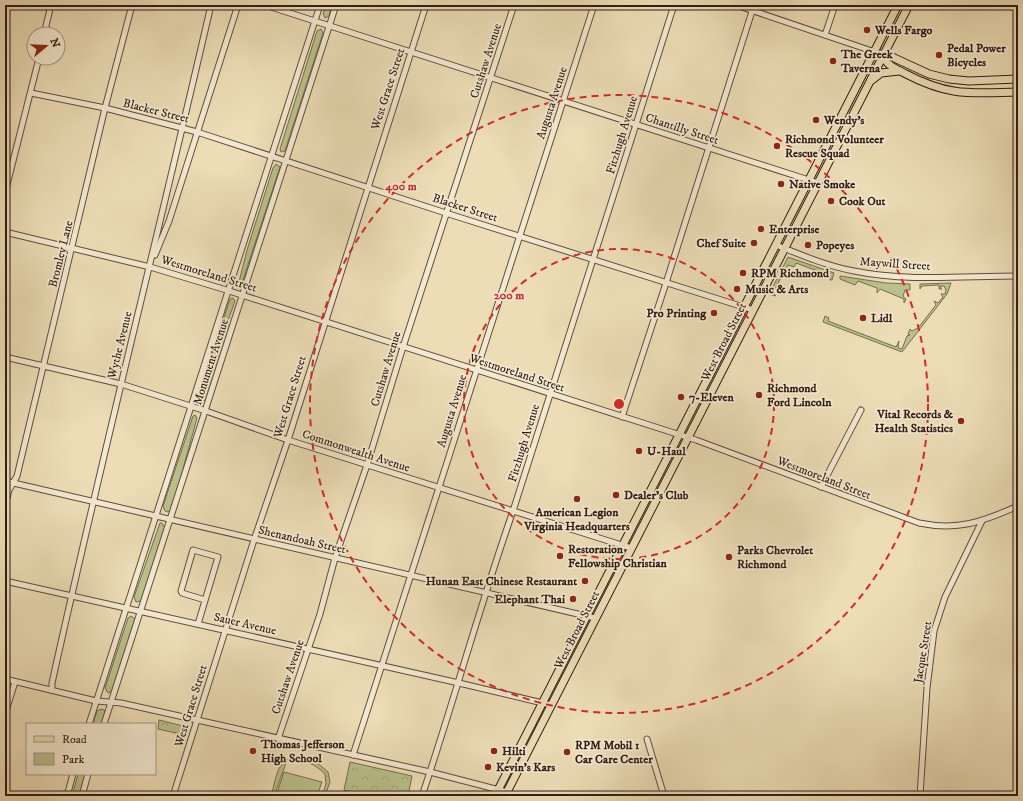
<svg xmlns="http://www.w3.org/2000/svg" width="1023" height="801" viewBox="0 0 1023 801" font-family="'IM FELL DW Pica',serif">
  <defs>
    <pattern id="forest-crowns" width="20" height="18" patternUnits="userSpaceOnUse"><rect width="20" height="18" fill="#bac08c"/><path d="M2 6a3 3 0 1 1 6 0M12 15a3 3 0 1 1 6 0" fill="none" stroke="#a0a578"/></pattern>
  </defs>
  <rect width="100%" height="100%" fill="#ecddb6"/>
  <filter id="stains"><feTurbulence type="fractalNoise" baseFrequency=".005" numOctaves="4"/><feColorMatrix values="0 0 0 0 .2 0 0 0 0 .09 0 0 0 0 .02 0 0 0 .5 -.17"/></filter>
  <radialGradient id="worn" r=".72"><stop offset=".6" stop-color="#630" stop-opacity="0"/><stop offset="1" stop-color="#630" stop-opacity=".3"/></radialGradient>
  <g fill="#bac08c" stroke="#766e50">
    <path d="M326,5h6l-3,11 -4,2 -2,-4z"/>
    <path d="M321,29l2,4 -38,118 -4,1 -1,-3 37,-118z"/>
    <path d="M276,164l4,3 -39,119 -2,1 -1,-1 9,-36 26,-82z"/>
    <path d="M788,257l46,16 -2,7h-2l1,-4 -35,-13 -2,4 -6,-2 -4,8 -3,-2z"/>
    <path d="M780,273l3,1 -10,19 3,3 -7,-2z"/>
    <path d="M840,276l46,7 24,1v6h-5l-2,6 3,3 -2,4v-4l-24,-10 -3,4v-5l-19,-7 -3,4 -15,-6z"/>
    <path d="M951,283l-4,11 -45,58 -79,-30 2,-6 4,2 -1,3 68,26 3,-6 -1,7 4,1 5,-13 3,-1 -2,-1 2,-5 2,2 6,-3 18,-23 -2,-4 4,2 5,-6 -2,-3h4l1,-4 -2,-4h-4l2,3h-3v-4l-17,1 -2,3v-5z"/>
    <path d="M233,298l2,3 -7,20v13l-22,66 -4,1 -1,-3 7,-32 22,-67z"/>
    <path d="M195,415l2,3 -25,91 -4,3 -3,-1 -2,-5 30,-90z"/>
    <path d="M160,523h2l3,5 -24,73 -5,1 -2,-5z"/>
    <path d="M131,616l4,3 -23,72 -4,2 -3,-5 23,-70z"/>
    <path d="M101,709l3,1 2,3 -4,11h-9l4,-13z"/>
    <path d="M301,757l14,4 13,11 2,10 -5,14h-3l4,-12 -1,-10c-10,-10 -25,-18 -39,-11l-12,33h-3c6,-19 5,-40 30,-39z"/>
    <path d="M284,772l38,10 -5,14h-41z"/>
    <path d="M78,774h8l-7,22h-7z"/>
  </g>
  <g fill="url(#forest-crowns)" stroke="#766e50">
    <path d="M159,720l24,6 -3,8 -22,-5z"/>
    <path d="M350,762l62,14 -4,20h-37l-27,-6z"/>
  </g>
  <g fill="none" stroke-linecap="round" stroke-linejoin="round">
    <g stroke="#604d3d" stroke-width="7">
      <g id="minor">
        <path d="M265,5l553,178"/>
        <path d="M736,5l139,47"/>
        <path d="M1011,5l7,2"/>
        <path d="M44,34l7,-29"/>
        <path d="M825,35l10,-30"/>
        <path d="M31,93l74,15 92,24 255,83 301,95"/>
        <path d="M5,193l34,-135"/>
        <path d="M5,232l145,35 73,22 473,151 223,83c39,8 63,-1 99,-17"/>
        <path d="M776,245c25,10 51,21 78,26 53,11 110,5 164,5"/>
        <path d="M155,255l14,-34 69,-216"/>
        <path d="M5,357l116,27 85,27 82,29 343,108"/>
        <path d="M622,417l44,-134 88,-278"/>
        <path d="M5,481l590,137"/>
        <path d="M821,487l40,-77"/>
        <path d="M5,506l4,-16 8,-14 88,-368 27,-103"/>
        <path d="M5,581l454,102 92,22"/>
        <path d="M198,624l20,-67 -25,-7 -12,41 1,2 23,7"/>
        <path d="M5,679l91,22 25,2 309,69 77,20"/>
        <path d="M52,690v-7c50,-227 107,-452 159,-678"/>
        <path d="M5,714l10,-32"/>
        <path d="M89,724l231,-719"/>
        <path d="M104,724l232,-719"/>
        <path d="M278,739l42,-125 15,-56 32,-93 36,-118 111,-342"/>
        <path d="M647,739l17,57"/>
        <path d="M353,755l241,-750"/>
        <path d="M67,796l6,-22"/>
        <path d="M82,796l6,-22"/>
        <path d="M173,796l80,-253 35,-103 138,-435"/>
        <path d="M422,796c32,-95 58,-191 91,-285l161,-506"/>
        <path d="M920,796l7,-108 7,-57 11,-34 37,-76"/>
      </g>
    </g>
    <g stroke="#311d15" stroke-width="9">
      <g id="major">
        <path d="M880,54l10,2 39,18 20,5 20,2 49,-2"/>
        <path d="M883,56c4,10 14,13 23,18 44,23 65,19 112,18"/>
        <path d="M872,80l9,-7 18,-2"/>
        <path d="M495,796l403,-791"/>
        <path d="M505,796l404,-791"/>
      </g>
    </g>
    <use href="#minor" stroke="#f3e9d0" stroke-width="5"/>
    <use href="#major" stroke="#ecddb6" stroke-width="7"/>
  </g>
  <g fill="none" stroke="#d62828" stroke-width="2" stroke-dasharray="7 5">
    <circle cx="619" cy="404" r="155"/>
    <circle cx="619" cy="404" r="309"/>
  </g>
  <g fill="#8f2418" stroke="#f3e9d0" stroke-width="1.5">
    <circle cx="867" cy="30" r="4"/>
    <circle cx="939" cy="55" r="4"/>
    <circle cx="833" cy="61" r="4"/>
    <circle cx="816" cy="120" r="4"/>
    <circle cx="777" cy="146" r="4"/>
    <circle cx="781" cy="184" r="4"/>
    <circle cx="831" cy="201" r="4"/>
    <circle cx="761" cy="229" r="4"/>
    <circle cx="754" cy="243" r="4"/>
    <circle cx="808" cy="245" r="4"/>
    <circle cx="743" cy="273" r="4"/>
    <circle cx="737" cy="289" r="4"/>
    <circle cx="714" cy="313" r="4"/>
    <circle cx="863" cy="318" r="4"/>
    <circle cx="759" cy="395" r="4"/>
    <circle cx="681" cy="397" r="4"/>
    <circle cx="961" cy="421" r="4"/>
    <circle cx="639" cy="451" r="4"/>
    <circle cx="616" cy="495" r="4"/>
    <circle cx="577" cy="499" r="4"/>
    <circle cx="560" cy="556" r="4"/>
    <circle cx="729" cy="557" r="4"/>
    <circle cx="585" cy="581" r="4"/>
    <circle cx="573" cy="599" r="4"/>
    <circle cx="253" cy="751" r="4"/>
    <circle cx="494" cy="751" r="4"/>
    <circle cx="567" cy="752" r="4"/>
    <circle cx="488" cy="767" r="4"/>
  </g>
  <g text-anchor="middle" dominant-baseline="central" stroke-width="3.5" stroke-linejoin="round" paint-order="stroke">
    <g font-size="12" font-weight="bold" fill="#311d15" stroke="#f3e9d0" text-anchor="start">
      <text x="875" y="30">Wells Fargo</text>
      <text x="947" y="48">Pedal Power<tspan x="947" dy="14">Bicycles</tspan></text>
      <text x="841" y="54">The Greek<tspan x="841" dy="14">Taverna</tspan></text>
      <text x="824" y="120">Wendy's</text>
      <text x="785" y="139">Richmond Volunteer<tspan x="785" dy="14">Rescue Squad</tspan></text>
      <text x="789" y="184">Native Smoke</text>
      <text x="839" y="201">Cook Out</text>
      <text x="769" y="229">Enterprise</text>
      <text x="746" y="243" text-anchor="end">Chef Suite</text>
      <text x="816" y="245">Popeyes</text>
      <text x="751" y="273">RPM Richmond</text>
      <text x="745" y="289">Music &amp; Arts</text>
      <text x="706" y="313" text-anchor="end">Pro Printing</text>
      <text x="871" y="318">Lidl</text>
      <text x="767" y="388">Richmond<tspan x="767" dy="14">Ford Lincoln</tspan></text>
      <text x="689" y="397">7-Eleven</text>
      <text x="953" y="414" text-anchor="end">Vital Records &amp;<tspan x="953" dy="14">Health Statistics</tspan></text>
      <text x="647" y="451">U-Haul</text>
      <text x="624" y="495">Dealer's Club</text>
      <text x="577" y="512" text-anchor="middle">American Legion<tspan x="577" dy="14">Virginia Headquarters</tspan></text>
      <text x="568" y="549">Restoration<tspan x="568" dy="14">Fellowship Christian</tspan></text>
      <text x="737" y="550">Parks Chevrolet<tspan x="737" dy="14">Richmond</tspan></text>
      <text x="577" y="581" text-anchor="end">Hunan East Chinese Restaurant</text>
      <text x="565" y="599" text-anchor="end">Elephant Thai</text>
      <text x="261" y="744">Thomas Jefferson<tspan x="261" dy="14">High School</tspan></text>
      <text x="575" y="745">RPM Mobil 1<tspan x="575" dy="14">Car Care Center</tspan></text>
      <text x="502" y="751">Hilti</text>
      <text x="496" y="767">Kevin's Kars</text>
    </g>
    <g font-size="12" fill="#311d15" stroke="#f3e9d0">
      <text transform="translate(486 61) rotate(-72)">Cutshaw Avenue</text>
      <text transform="translate(388 89) rotate(-72)">West Grace Street</text>
      <text transform="translate(552 103) rotate(-72)">Augusta Avenue</text>
      <text transform="translate(156 111) rotate(14)">Blacker Street</text>
      <text transform="translate(682 129) rotate(18)">Chantilly Street</text>
      <text transform="translate(622 135) rotate(-73)">Fitzhugh Avenue</text>
      <text transform="translate(465 208) rotate(18)">Blacker Street</text>
      <text transform="translate(61 254) rotate(-76)">Bromley Lane</text>
      <text transform="translate(895 264) rotate(4)">Maywill Street</text>
      <text transform="translate(209 274) rotate(17)">Westmoreland Street</text>
      <text transform="translate(724 342) rotate(-63)">West Broad Street</text>
      <text transform="translate(120 345) rotate(-76)">Wythe Avenue</text>
      <text transform="translate(211 362) rotate(-72)">Monument Avenue</text>
      <text transform="translate(386 369) rotate(-73)">Cutshaw Avenue</text>
      <text transform="translate(517 373) rotate(18)">Westmoreland Street</text>
      <text transform="translate(290 397) rotate(-73)">West Grace Street</text>
      <text transform="translate(452 411) rotate(-73)">Augusta Avenue</text>
      <text transform="translate(524 443) rotate(-73)">Fitzhugh Avenue</text>
      <text transform="translate(356 451) rotate(18)">Commonwealth Avenue</text>
      <text transform="translate(824 478) rotate(21)">Westmoreland Street</text>
      <text transform="translate(302 540) rotate(13)">Shenandoah Street</text>
      <text transform="translate(245 624) rotate(13)">Sauer Avenue</text>
      <text transform="translate(577 630) rotate(-63)">West Broad Street</text>
      <text transform="translate(923 652) rotate(-81)">Jacque Street</text>
      <text transform="translate(288 677) rotate(-71)">Cutshaw Avenue</text>
      <text transform="translate(191 706) rotate(-73)">West Grace Street</text>
    </g>
  </g>
  <circle cx="619" cy="404" r="6" fill="#d62828" stroke="#f3e9d0" stroke-width="2"/>
  <g font-size="12" text-anchor="middle" font-weight="bold" fill="#d62828" stroke="#f3e9d0" stroke-width="3.5" stroke-linejoin="round" paint-order="stroke">
    <text x="401" y="190">400 m</text>
    <text x="509" y="299">200 m</text>
  </g>
  <rect width="1023" height="801" fill="none" stroke="#ecddb6" stroke-width="20"/>
  <rect x="6" y="6" width="1011" height="789" fill="none" stroke="#311d15" stroke-width="2"/>
  <rect x="10" y="10" width="1003" height="781" fill="none" stroke="#311d15"/>
  <rect x="26" y="723" width="130" height="52" fill="#f3e9d0" stroke="#a59785"/>
  <rect x="34" y="736" width="20" height="6" fill="#ecddb6" stroke="#a59785"/>
  <text x="62" y="743" font-size="12" fill="#311d15">Road</text>
  <rect x="34" y="753" width="20" height="12" fill="#bac08c" stroke="#a59785"/>
  <text x="62" y="763" font-size="12" fill="#311d15">Park</text>
  <g transform="translate(46 46) rotate(71)"><circle r="19" fill="#f3e9d0" stroke="#a59785"/>
  <path d="M0-3L7 15L0 10L-7 15Z" fill="#8f2418"/>
  <text y="-6" font-size="11" font-weight="bold" text-anchor="middle" fill="#311d15">N</text>
  </g>
  <rect width="100%" height="100%" filter="url(#stains)"/>
  <rect width="100%" height="100%" fill="url(#worn)"/>
</svg>
